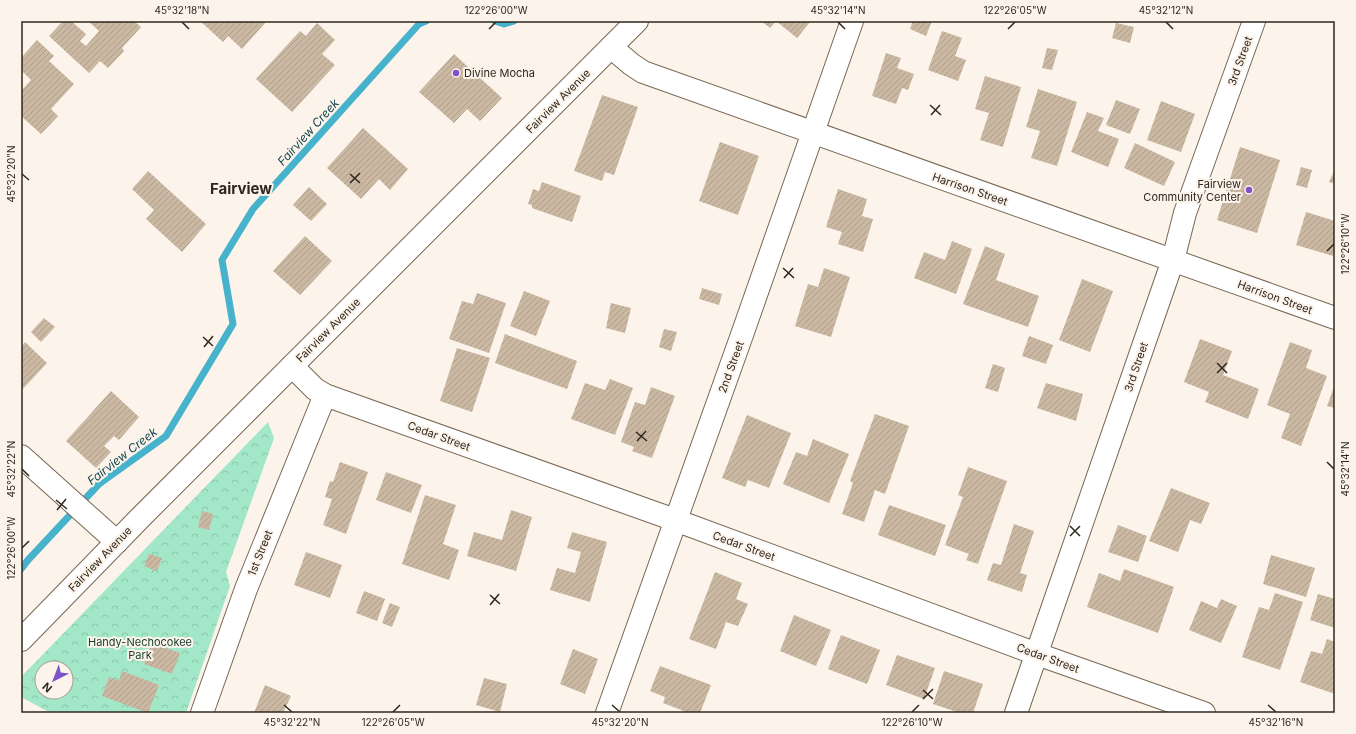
<svg xmlns="http://www.w3.org/2000/svg" width="1356" height="734" viewBox="0 0 1356 734" font-family="Inter,sans-serif">
  <defs>
    <pattern id="park-crowns" width="20" height="18" patternUnits="userSpaceOnUse"><rect width="20" height="18" fill="#a2e7c7"/><path d="M2 6a3 3 0 1 1 6 0M12 15a3 3 0 1 1 6 0" fill="none" stroke="#8cc6aa"/></pattern>
    <pattern id="building-hatch" width="6" height="6" patternUnits="userSpaceOnUse"><rect width="6" height="6" fill="#cbb8a2"/><path d="M-1 1l2-2M0 6l6-6M5 7l2-2" fill="none" stroke="#af9e8b"/></pattern>
  </defs>
  <rect width="100%" height="100%" fill="#fcf4eb"/>
  <path fill="url(#park-crowns)" fill-rule="evenodd" d="M268,422l6,16 -48,134 4,14 -44,127h-135l-30,-16v-20zM42,668h24v24h-24z"/>
  <g fill="none" stroke-linecap="round" stroke-linejoin="round">
    <g stroke="#47b2cc" stroke-width="7">
      <path d="M495,21l9,3 10,-3"/>
      <path d="M21,569l7,-9 71,-76 67,-48 67,-112 -11,-64 31,-51 166,-185 7,-3"/>
    </g>
  </g>
  <g fill="url(#building-hatch)">
    <path d="M63,21h8l15,13 -6,7 6,5 13,-15 -11,-10h46l7,6 -19,21 2,3 -16,17 -8,-7 -11,12 -40,-37z"/>
    <path d="M200,21h63l2,2 -23,26 -14,-13 -5,6z"/>
    <path d="M761,21h15l-6,7z"/>
    <path d="M776,21h35l-14,17z"/>
    <path d="M913,21h19l-6,15 -16,-7z"/>
    <path d="M317,23l18,17 -13,14 13,11 -43,47 -36,-33 44,-48 6,5z"/>
    <path d="M1116,23l18,4 -4,16 -18,-5z"/>
    <path d="M942,31l20,7 -7,18 11,4 -8,21 -30,-11z"/>
    <path d="M37,40l17,16 -5,5 25,23 -23,25 7,7 -17,18 -20,-18v-25l10,-11 -10,-10v-12z"/>
    <path d="M1047,48l11,2 -6,20 -10,-2z"/>
    <path d="M886,53l15,5 -4,10 17,6 -6,16 -6,-2 -6,16 -24,-8z"/>
    <path d="M454,54l48,44 -22,23 -13,-12 -13,14 -35,-31z"/>
    <path d="M985,76l36,11 -18,60 -23,-7 9,-27 -14,-4z"/>
    <path d="M1038,89l39,13 -20,64 -26,-8 9,-27 -14,-4z"/>
    <path d="M602,95l36,12 -24,68 -9,-3 -3,9 -28,-10z"/>
    <path d="M1116,100l24,9 -10,25 -24,-9z"/>
    <path d="M1161,101l34,13 -14,38 -34,-12z"/>
    <path d="M1087,112l17,6 -6,13 21,8 -11,28 -37,-15z"/>
    <path d="M363,128l45,41 -18,21 -11,-11 -18,20 -34,-31z"/>
    <path d="M720,142l39,14 -21,59 -39,-14z"/>
    <path d="M1135,143l40,19 -11,24 -40,-18z"/>
    <path d="M1240,147l40,13 -23,73 -40,-13z"/>
    <path d="M1301,167l11,3 -5,18 -11,-3z"/>
    <path d="M1335,169v15l-6,-2z"/>
    <path d="M148,171l58,53 -24,28 -36,-33 8,-9 -22,-21z"/>
    <path d="M542,182l39,14 -9,26 -40,-14v-3l-4,-1 5,-15 6,2z"/>
    <path d="M309,187l18,17 -16,17 -18,-16z"/>
    <path d="M838,189l29,10 -5,17 11,3 -10,33 -25,-8 4,-12 -16,-5z"/>
    <path d="M1306,212l29,9v30l-2,5 -37,-11z"/>
    <path d="M305,236l27,25 -32,34 -27,-24z"/>
    <path d="M952,241l20,8 -16,45 -42,-16 10,-26 21,8z"/>
    <path d="M985,246l20,8 -9,26 43,16 -11,31 -65,-23z"/>
    <path d="M824,268l26,9 -19,60 -36,-11 13,-42 10,3z"/>
    <path d="M1082,279l31,12 -23,61 -31,-12z"/>
    <path d="M702,288l20,6 -3,11 -20,-6z"/>
    <path d="M524,291l26,10 -14,35 -26,-10z"/>
    <path d="M477,293l29,10 -17,50 -40,-14 13,-38 11,3z"/>
    <path d="M611,303l20,5 -6,25 -19,-5z"/>
    <path d="M44,318l11,9 -14,15 -10,-10z"/>
    <path d="M664,329l13,3 -6,19 -12,-4z"/>
    <path d="M505,334l72,27 -10,28 -72,-26z"/>
    <path d="M1029,336l24,9 -7,19 -24,-8z"/>
    <path d="M1200,339l32,12 -9,24 36,14 -11,30 -43,-17 4,-10 -25,-10z"/>
    <path d="M25,342l22,21 -26,28v-44z"/>
    <path d="M1290,342l22,8 -6,18 21,8 -26,70 -20,-8 9,-24 -23,-9z"/>
    <path d="M457,348l33,10 -18,54 -32,-11z"/>
    <path d="M993,364l12,4 -7,24 -13,-4z"/>
    <path d="M610,379l23,9 -18,47 -44,-16 14,-36 20,7z"/>
    <path d="M1046,383l37,11 -7,27 -39,-13z"/>
    <path d="M1335,384v24l-8,-2z"/>
    <path d="M651,387l24,9 -23,62 -20,-7 2,-4 -13,-5 14,-40 10,3z"/>
    <path d="M111,391l28,26 -20,23 -5,-4 -10,10 7,6 -15,16 -30,-27z"/>
    <path d="M875,414l34,12 -24,68 -10,-4 -11,32 -22,-8 11,-31 -3,-2z"/>
    <path d="M747,415l44,18 -22,55 -21,-8 -3,7 -23,-9z"/>
    <path d="M813,439l36,15 -20,49 -46,-19 13,-32 11,4z"/>
    <path d="M340,462l28,10 -22,62 -23,-9 9,-26 -7,-2 5,-16 3,1z"/>
    <path d="M968,467l39,14 -29,83 -12,-4 3,-6 -24,-9 18,-48 -5,-2z"/>
    <path d="M386,472l36,13 -11,28 -35,-13z"/>
    <path d="M1171,488l39,15 -9,21 -11,-4 -12,32 -29,-11z"/>
    <path d="M425,495l31,10 -13,39 16,6 -10,30 -47,-16z"/>
    <path d="M889,505l57,20 -11,31 -57,-21z"/>
    <path d="M511,510l21,7 -16,54 -49,-15 7,-24 28,8z"/>
    <path d="M202,511l11,3 -4,16 -11,-3z"/>
    <path d="M1014,524l20,7 -14,42 7,2 -5,17 -35,-12 6,-17 8,2z"/>
    <path d="M1118,525l29,11 -9,26 -30,-10z"/>
    <path d="M572,532l35,10 -17,60 -40,-12 7,-22 18,5 6,-21 -14,-4z"/>
    <path d="M306,552l36,13 -12,33 -36,-13z"/>
    <path d="M149,554l13,4 -5,13 -13,-5z"/>
    <path d="M1271,555l44,13 -9,29 -43,-13z"/>
    <path d="M1124,569l50,18 -16,46 -71,-26 12,-34 21,8z"/>
    <path d="M715,572l27,11 -6,16 12,5 -10,22 -12,-4 -10,27 -27,-10z"/>
    <path d="M364,591l21,8 -8,22 -21,-8z"/>
    <path d="M1275,593l28,9 -23,68 -38,-13 17,-50 10,3z"/>
    <path d="M1318,594l17,5v29l-25,-8z"/>
    <path d="M1221,599l16,7 -16,37 -32,-13 12,-29 16,7z"/>
    <path d="M390,603l10,4 -8,20 -10,-4z"/>
    <path d="M794,615l37,15 -15,36 -36,-15z"/>
    <path d="M841,635l39,15 -13,34 -39,-15z"/>
    <path d="M1327,639l8,3v52l-35,-12 11,-31 11,3z"/>
    <path d="M152,643l28,10 -8,21 -28,-10z"/>
    <path d="M573,649l25,10 -13,35 -25,-10z"/>
    <path d="M897,655l38,13 -11,31 -38,-14z"/>
    <path d="M660,666l51,19 -11,28h-11l-26,-10 2,-6 -15,-6z"/>
    <path d="M122,671l37,14 -11,28 -46,-17 7,-19 10,4z"/>
    <path d="M944,671l39,13 -10,29h-13l-27,-9z"/>
    <path d="M484,678l23,6 -7,28 -24,-7z"/>
    <path d="M265,685l26,11 -8,17h-29z"/>
  </g>
  <g fill="none" stroke-linecap="round" stroke-linejoin="round">
    <g stroke="#786753" stroke-width="24">
      <g id="minor">
        <path d="M611,47l20,17 12,8 692,246"/>
        <path d="M292,366l23,23 10,6 350,125 362,134 167,59"/>
        <path d="M21,456l96,86"/>
        <path d="M202,713l44,-124 79,-194"/>
        <path d="M607,713l136,-381 109,-311"/>
        <path d="M1016,713l157,-453 12,-47 69,-192"/>
      </g>
    </g>
    <g stroke="#786753" stroke-width="24">
      <path id="major" d="M21,640l119,-122 497,-497"/>
    </g>
    <use href="#minor" stroke="#fff" stroke-width="22"/>
    <use href="#major" stroke="#fff" stroke-width="22"/>
  </g>
  <path fill="none" stroke="#2e271e" stroke-width="1.5" d="M182,22l7,7M838,22l7,7M1166,22l7,7M489,29l7,-7M1008,29l7,-7M930,105l11,10M931,115l9,-10M22,174l7,6M350,174l10,9M350,183l10,-10M1327,251l7,-7M783,268l11,10M784,278l9,-10M203,337l10,9M204,347l9,-11M1217,363l10,10M1217,373l10,-10M636,432l11,9M637,441l9,-10M1327,462l7,7M22,469l7,7M56,500l11,9M57,510l9,-11M1070,526l10,10M1070,536l10,-10M22,548l7,-7M490,595l10,9M490,605l9,-11M923,690l10,9M923,699l10,-10M284,705l8,7M612,705l8,7M1268,705l8,7M393,712l7,-7M912,712l7,-7"/>
  <g fill="#7e52cb" stroke="#fcf4eb" stroke-width="1.5">
    <circle cx="456" cy="73" r="4"/>
    <circle cx="1249" cy="190" r="4"/>
  </g>
  <g text-anchor="middle" dominant-baseline="central" stroke-width="4" stroke-linejoin="round" paint-order="stroke">
    <g font-size="11" fill="#2e271e" stroke="#fcf4eb">
      <text transform="translate(1240 61) rotate(-70)">3rd Street</text>
      <text transform="translate(558 101) rotate(-45)">Fairview Avenue</text>
      <text transform="translate(970 189) rotate(19)">Harrison Street</text>
      <text transform="translate(1275 297) rotate(20)">Harrison Street</text>
      <text transform="translate(328 330) rotate(-45)">Fairview Avenue</text>
      <text transform="translate(731 367) rotate(-70)">2nd Street</text>
      <text transform="translate(1136 367) rotate(-71)">3rd Street</text>
      <text transform="translate(439 436) rotate(20)">Cedar Street</text>
      <text transform="translate(744 546) rotate(20)">Cedar Street</text>
      <text transform="translate(260 553) rotate(-68)">1st Street</text>
      <text transform="translate(100 559) rotate(-46)">Fairview Avenue</text>
      <text transform="translate(1048 658) rotate(20)">Cedar Street</text>
    </g>
    <g font-size="11" fill="#2e271e" stroke="#fcf4eb" text-anchor="start">
      <text x="464" y="73">Divine Mocha</text>
      <text x="1241" y="184" text-anchor="end">Fairview<tspan x="1241" dy="13">Community Center</tspan></text>
    </g>
    <g font-size="11" fill="#143c2c" stroke="#fcf4eb">
      <text x="140" y="642">Handy-Nechocokee<tspan x="140" dy="13">Park</tspan></text>
    </g>
    <g font-size="12" font-style="italic" fill="#174651" stroke="#fcf4eb">
      <text transform="translate(308 132) rotate(-48)">Fairview Creek</text>
      <text transform="translate(122 456) rotate(-38)">Fairview Creek</text>
    </g>
    <g font-size="15" font-weight="bold" fill="#2e271e" stroke="#fcf4eb">
      <text x="241" y="188">Fairview</text>
    </g>
  </g>
  <rect width="1356" height="734" fill="none" stroke="#fcf4eb" stroke-width="44"/>
  <g transform="translate(54 680) rotate(222)"><circle r="19" fill="#fcf4eb" stroke="#aaa299"/>
  <path d="M0-3L7 15L0 10L-7 15Z" fill="#7e52cb"/>
  <text y="-6" font-size="11" font-weight="bold" text-anchor="middle" fill="#2e271e">N</text>
  </g>
  <rect x="22" y="22" width="1312" height="690" fill="none" stroke="#2e271e" stroke-width="1.5"/>
  <g font-size="10" text-anchor="middle" fill="#2e271e">
    <text x="182" y="14">45°32'18"N</text>
    <text x="496" y="14">122°26'00"W</text>
    <text x="838" y="14">45°32'14"N</text>
    <text x="1015" y="14">122°26'05"W</text>
    <text x="1166" y="14">45°32'12"N</text>
    <text transform="translate(11 174) rotate(-90)" y="4">45°32'20"N</text>
    <text transform="translate(1345 244) rotate(-90)" y="4">122°26'10"W</text>
    <text transform="translate(1345 469) rotate(-90)" y="4">45°32'14"N</text>
    <text transform="translate(11 469) rotate(-90)" y="4">45°32'22"N</text>
    <text transform="translate(11 548) rotate(-90)" y="4">122°26'00"W</text>
    <text x="292" y="726">45°32'22"N</text>
    <text x="393" y="726">122°26'05"W</text>
    <text x="620" y="726">45°32'20"N</text>
    <text x="912" y="726">122°26'10"W</text>
    <text x="1276" y="726">45°32'16"N</text>
  </g>
</svg>
